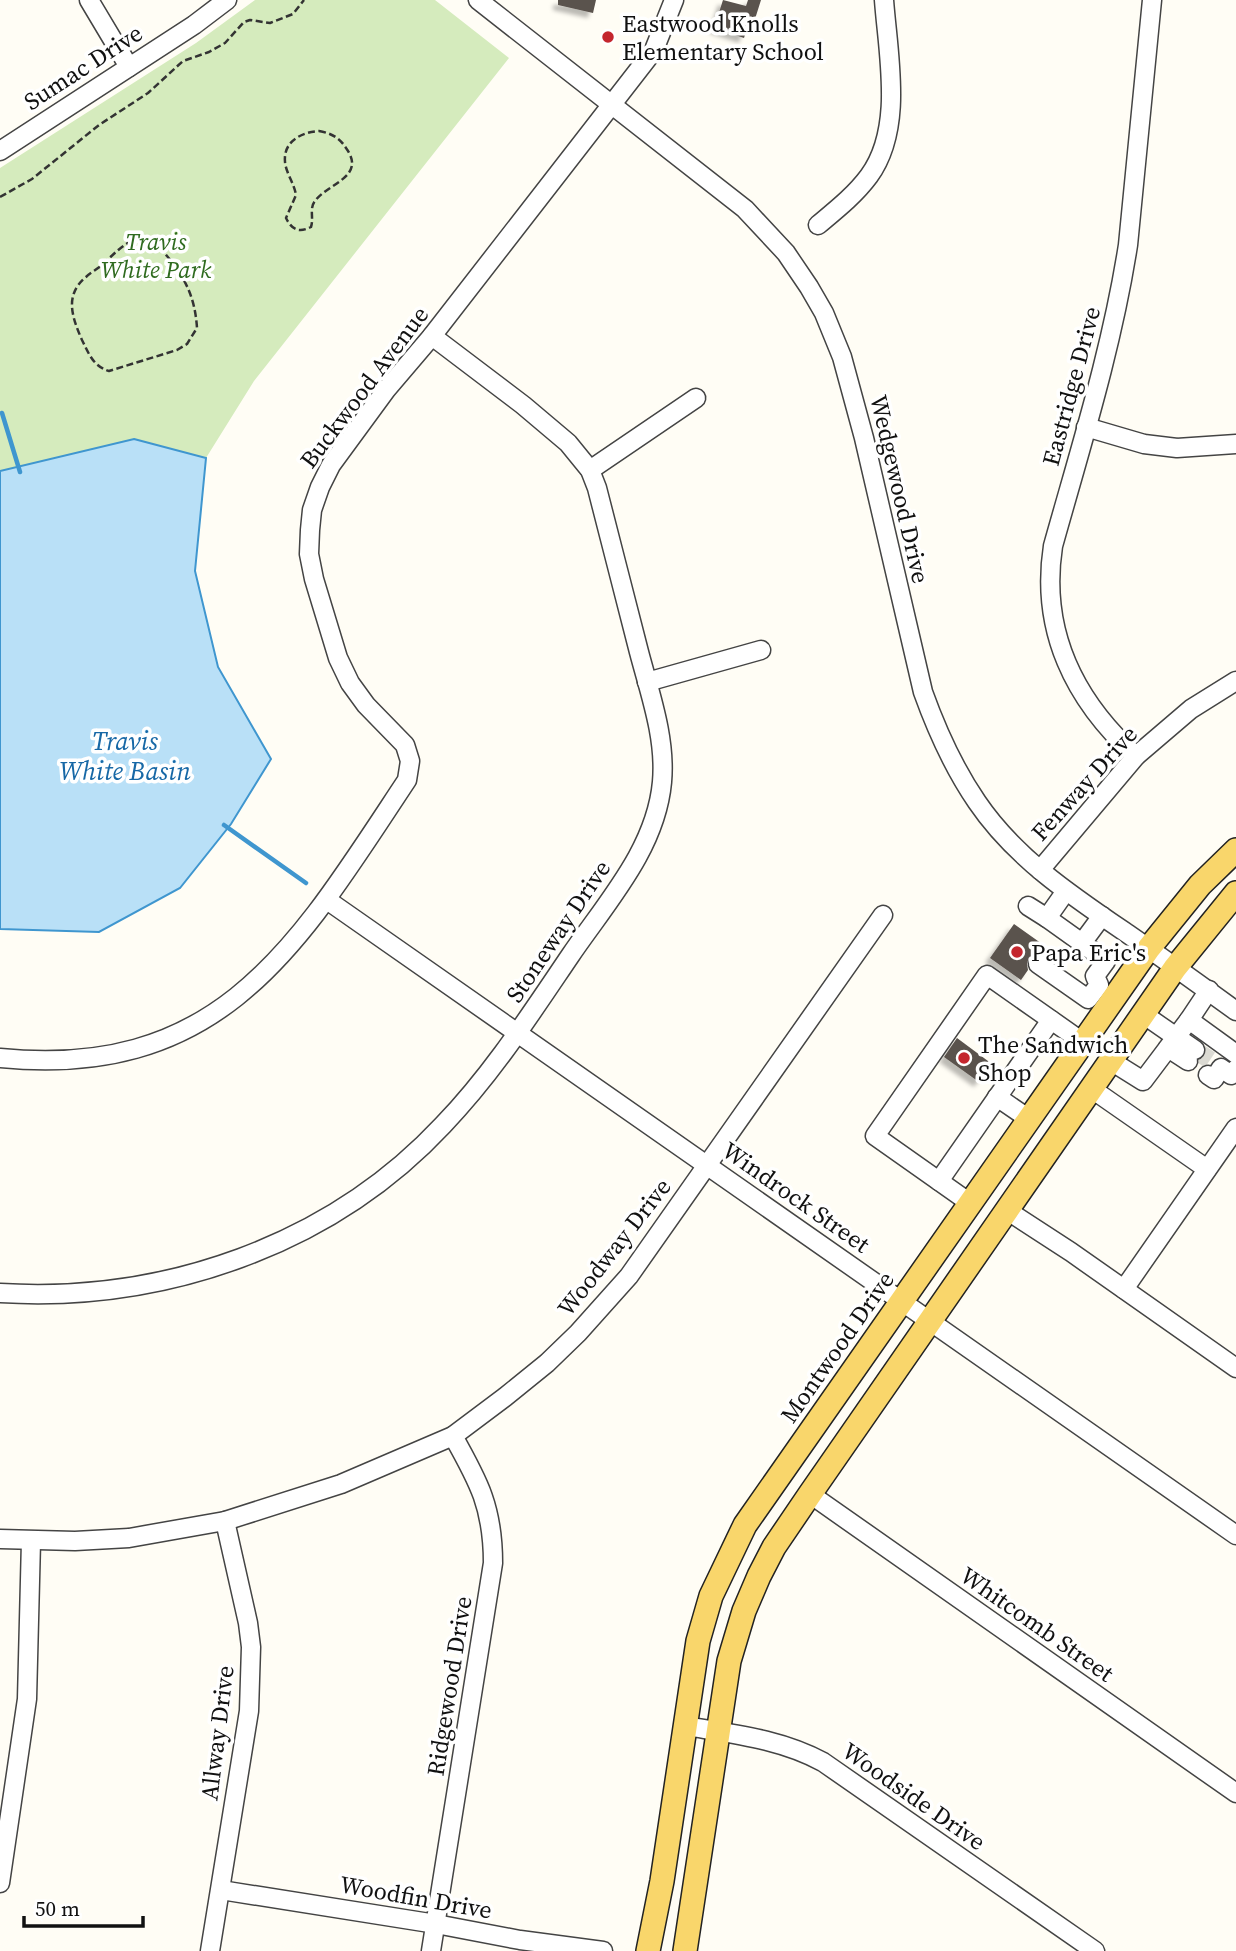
<svg xmlns="http://www.w3.org/2000/svg" width="1236" height="1951" viewBox="0 0 1236 1951" font-family="'Source Serif 4',serif">
  <defs>
    <filter id="shadow"><feDropShadow dx="-5" dy="5" stdDeviation="2" flood-color="#0004"/></filter>
  </defs>
  <rect width="100%" height="100%" fill="#fffdf5"/>
  <path fill="#d5ebbd" d="M255,0h180l74,58 -255,323 -48,77 -72,-19 -134,32v-303l196,-125z"/>
  <path fill="#b9e0f7" stroke="#3f96cf" stroke-width="2" d="M134,439l72,19 -11,113 23,96 53,92 -40,65 -51,64 -81,44 -99,-3v-458z"/>
  <g fill="none" stroke-linecap="round" stroke-linejoin="round">
    <g stroke="#3f96cf" stroke-width="4.5">
      <path d="M2,413l18,59"/>
      <path d="M224,825l82,58"/>
    </g>
  </g>
  <g fill="#5a524d" filter="url(#shadow)">
    <path d="M558,0h38l-3,13 -35,-8z"/>
    <path d="M723,0l23,6 2,-6h13l-6,19 -5,-1 -6,20 -30,-10z"/>
    <path d="M1014,924l31,22 -5,7 -11,4 -2,7 1,6 -7,10 -31,-22z"/>
    <path d="M957,1038l35,26 -13,18 -35,-25z"/>
  </g>
  <g fill="none" stroke-linecap="round" stroke-linejoin="round">
    <path stroke="#dbdad3" stroke-width="18" stroke-dasharray="18 9" stroke-linecap="butt" d="M1195,1050l21,14"/>
    <g stroke="#444" stroke-width="21">
      <g id="minor">
        <path d="M89,0l40,67"/>
        <path d="M478,0l267,209 41,44 23,34 15,26 18,44 22,81 59,254c14,39 30,75 54,110 38,56 95,94 151,132 36,25 72,51 108,77"/>
        <path d="M0,151l194,-126 33,-25"/>
        <path d="M818,225c18,-15 37,-30 51,-49 35,-48 19,-121 15,-176"/>
        <path d="M1086,427l58,17 33,4 59,-4"/>
        <path d="M590,470l106,-72"/>
        <path d="M647,682l114,-32"/>
        <path d="M1136,756c-62,-56 -96,-126 -83,-210 28,-100 59,-198 75,-301l24,-245"/>
        <path d="M1040,870l96,-114 55,-47 45,-28"/>
        <path d="M1066,891l-19,27 35,25"/>
        <path d="M327,900l909,635"/>
        <path d="M1028,906l19,12"/>
        <path d="M1038,964l50,35 11,-14 -4,-9 11,-15 -24,-18 20,-27"/>
        <path d="M1143,1014l52,36"/>
        <path d="M1189,1020l20,-30"/>
        <path d="M1168,1048l20,13"/>
        <path d="M0,1058c223,22 299,-115 407,-278l3,-19 -5,-16 -39,-40 -16,-22 -12,-25 -24,-79 -5,-25 1,-24 2,-20 8,-23 11,-22 55,-75 46,-54 222,-286 20,-50"/>
        <path d="M1111,1061l32,20 46,-61 47,34"/>
        <path d="M1208,1075l6,4 7,-11 10,7 5,-6"/>
        <path d="M1092,1089l115,80"/>
        <path d="M997,1097l32,22"/>
        <path d="M939,1181l112,-161"/>
        <path d="M970,1203l-95,-67 112,-161 97,68"/>
        <path d="M1008,1211l63,41 165,116"/>
        <path d="M1124,1289l112,-161"/>
        <path d="M0,1293c163,10 330,-47 443,-168 49,-51 87,-110 127,-169 36,-53 86,-107 92,-174 4,-44 -12,-88 -23,-130 -14,-55 -28,-109 -42,-164l-7,-18 -22,-27 -45,-38 -91,-69"/>
        <path d="M810,1494l426,299"/>
        <path d="M0,1539l75,2 54,-3 96,-17 116,-37 112,-48 52,-39 42,-34 31,-30 51,-57 254,-361"/>
        <path d="M686,1726c47,8 95,13 137,36l272,189"/>
        <path d="M0,1883l27,-184 4,-158"/>
        <path d="M221,1890l215,34 84,16 83,11"/>
        <path d="M210,1951l39,-240 2,-64 -3,-24 -23,-102"/>
        <path d="M431,1951l62,-388c0,-55 -14,-81 -40,-127"/>
      </g>
    </g>
    <g stroke="#222" stroke-width="26">
      <g id="major">
        <path d="M648,1951l14,-70 36,-240 13,-45 34,-71 404,-577 51,-63 36,-35"/>
        <path d="M685,1951l44,-290 15,-50 15,-35 15,-29 36,-53 365,-526 61,-75"/>
      </g>
    </g>
    <g stroke="#333" stroke-width="2.5" stroke-dasharray="7 3.5" stroke-linecap="butt">
      <path d="M319,131c12,2 21,7 27,17 21,29 -18,35 -31,53 -6,7 -1,17 -4,26 -12,6 -19,3 -25,-9l10,-23c-2,-12 -10,-22 -11,-33 -2,-21 17,-30 34,-31z"/>
      <path d="M0,197l32,-18 67,-54 49,-32 35,-32 26,-9 16,-9 19,-21 6,-2 20,3 23,-9 11,-14"/>
      <path d="M142,236c15,3 16,10 25,20 19,23 28,42 30,72l-10,16 -10,6 -68,21c-16,-5 -20,-17 -27,-31 -10,-23 -18,-45 4,-63 5,-5 12,-8 17,-13 13,-12 22,-22 39,-28z"/>
    </g>
    <use href="#minor" stroke="#fff" stroke-width="18"/>
    <use href="#major" stroke="#f9d66b" stroke-width="23"/>
  </g>
  <g fill="#c4262e" stroke="#fff" stroke-width="2.5">
    <circle cx="608" cy="37" r="7"/>
    <circle cx="1017" cy="952" r="7"/>
    <circle cx="964" cy="1058" r="7"/>
  </g>
  <g text-anchor="middle" dominant-baseline="central" stroke-width="7" stroke-linejoin="round" paint-order="stroke">
    <g font-size="24" fill="#111" stroke="#fff" text-anchor="start">
      <text x="622" y="23">Eastwood Knolls<tspan x="622" dy="28">Elementary School</tspan></text>
      <text x="1031" y="952">Papa Eric's</text>
      <text x="978" y="1044">The Sandwich<tspan x="978" dy="28">Shop</tspan></text>
    </g>
    <g font-size="24" fill="#111" stroke="#fff">
      <text transform="translate(83 67) rotate(-33)">Sumac Drive</text>
      <text transform="translate(1071 386) rotate(-75)">Eastridge Drive</text>
      <text transform="translate(364 387) rotate(-53)">Buckwood Avenue</text>
      <text transform="translate(900 489) rotate(77)">Wedgewood Drive</text>
      <text transform="translate(1084 783) rotate(-48)">Fenway Drive</text>
      <text transform="translate(558 931) rotate(-56)">Stoneway Drive</text>
      <text transform="translate(796 1197) rotate(35)">Windrock Street</text>
      <text transform="translate(614 1247) rotate(-52)">Woodway Drive</text>
      <text transform="translate(837 1347) rotate(-55)">Montwood Drive</text>
      <text transform="translate(1037 1624) rotate(35)">Whitcomb Street</text>
      <text transform="translate(449 1686) rotate(-81)">Ridgewood Drive</text>
      <text transform="translate(217 1733) rotate(-83)">Allway Drive</text>
      <text transform="translate(914 1796) rotate(35)">Woodside Drive</text>
      <text transform="translate(416 1897) rotate(10)">Woodfin Drive</text>
    </g>
    <g font-size="24" font-style="italic" fill="#2f6b1f" stroke="#fff">
      <text x="156" y="241">Travis<tspan x="156" dy="28">White Park</tspan></text>
    </g>
    <g font-size="26" font-style="italic" fill="#1768a6" stroke="#fff">
      <text x="125" y="741">Travis<tspan x="125" dy="30">White Basin</tspan></text>
    </g>
  </g>
  <path d="M24 1916v10h119v-10" fill="none" stroke="#111111" stroke-width="3.5"/>
  <text x="35" y="1916" font-size="21" fill="#111111" stroke="#ffffff" stroke-width="5" paint-order="stroke">50 m</text>
</svg>
